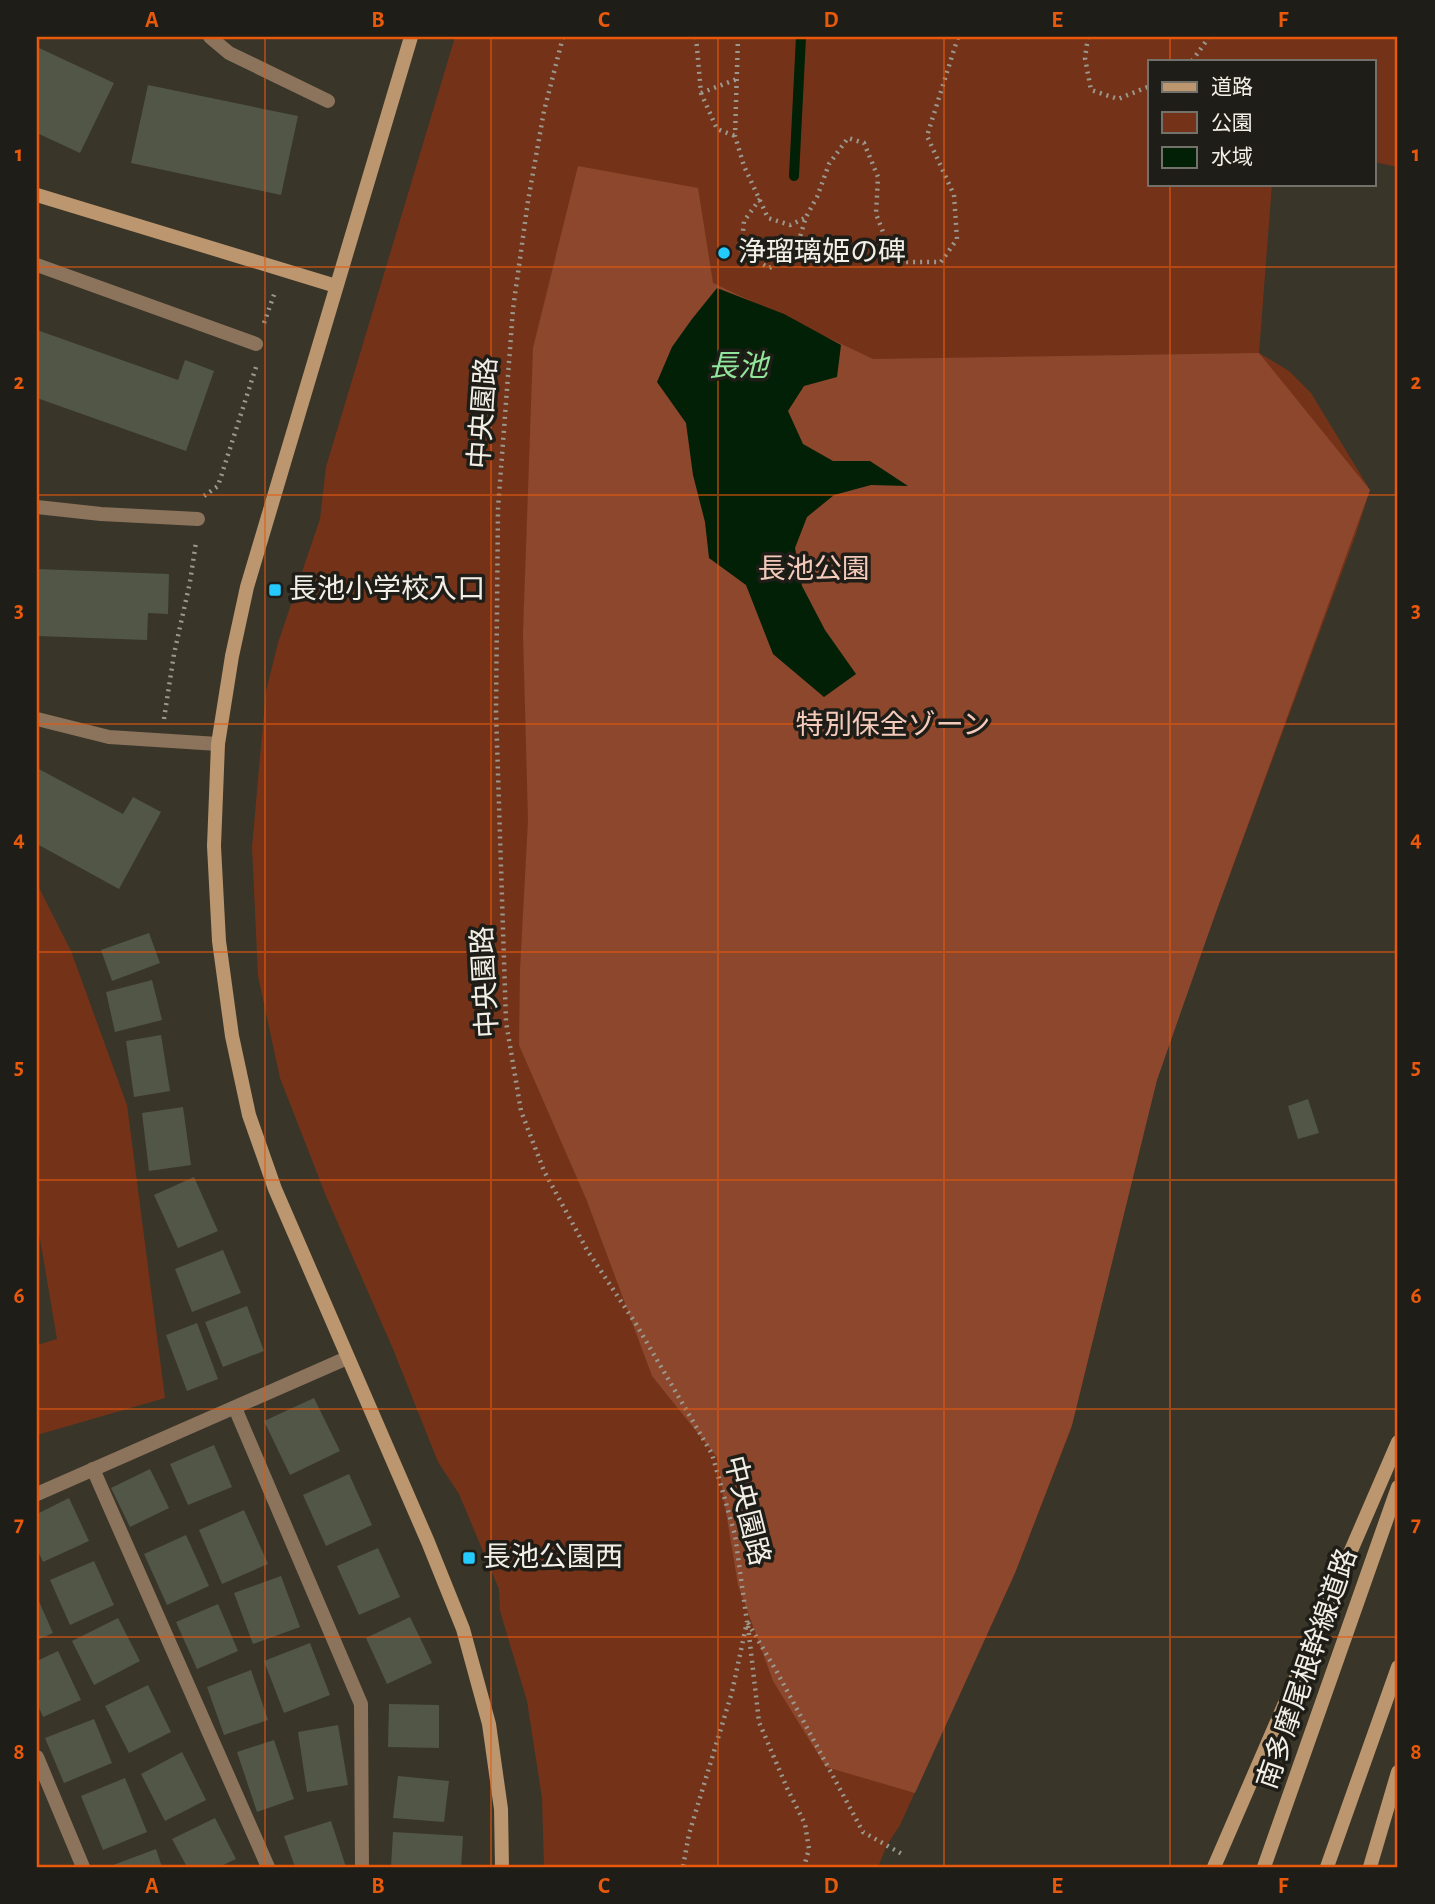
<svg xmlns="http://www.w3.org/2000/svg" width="1435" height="1904" viewBox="0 0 1435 1904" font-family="'Alegreya Sans','Noto Sans JP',sans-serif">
  <rect width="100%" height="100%" fill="#393528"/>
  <g fill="#743319">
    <path d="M455,37h943v130l-24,-5v-101h-224v123h122l-13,169 30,18 22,22 59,97 -14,44 -194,524 -91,371 -56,144 -115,252 -13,20 -9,22h-334l-2,-69 -15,-97 -27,-90 -1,-22 -40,-95 -21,-32 -45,-113 -67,-153 -46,-118 -22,-102 -6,-129 14,-156 12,-48 42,-124 6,-52z"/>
    <path d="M37,884l34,67 56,154 38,293 -128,37v-90l20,-6 -20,-118z"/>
  </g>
  <path fill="#8c472d" d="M578,166l120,22 15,95 160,76 386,-6 111,137 -154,422 -59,168 -85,345 -57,148 -100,220 -89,-26 -53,-86 -35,-96 -21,-128 -65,-81 -65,-175 -68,-156 1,-75 8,-150 -5,-187 10,-285z"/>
  <path fill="#012006" d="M717,288l67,26 57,31 -4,32 -33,9 -16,25 15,33 30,17h37l38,25 -37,-1 -37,10 -27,22 -12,31 7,38 23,44 31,44 -32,23 -51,-43 -27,-69 -37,-27 -4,-36 -12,-47 -7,-52 -29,-41 15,-35 20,-28z"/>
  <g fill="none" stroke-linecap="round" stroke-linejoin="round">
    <path stroke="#012006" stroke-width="10" d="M794,176l7,-139"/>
  </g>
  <g fill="#515647">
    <path d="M37,47l77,36 -34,70 -43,-20z"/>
    <path d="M148,85l150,31 -17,79 -150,-32z"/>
    <path d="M37,330l141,50 7,-20 29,11 -28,80 -149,-53z"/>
    <path d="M37,569l132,5 -1,40 -20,-1 -1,27 -110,-4z"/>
    <path d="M37,768l86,46 10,-17 28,15 -42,77 -82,-45z"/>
    <path d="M149,933l11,30 -48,18 -11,-31z"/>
    <path d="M152,980l10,40 -47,12 -9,-40z"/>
    <path d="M161,1035l9,56 -36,6 -8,-56z"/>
    <path d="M1308,1099l11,34 -21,6 -10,-33z"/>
    <path d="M183,1107l8,58 -42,6 -7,-58z"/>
    <path d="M194,1177l24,54 -40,17 -24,-53z"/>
    <path d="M223,1250l18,43 -49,19 -17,-43z"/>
    <path d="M247,1306l17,45 -41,16 -18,-45z"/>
    <path d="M197,1323l21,56 -31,12 -21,-56z"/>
    <path d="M314,1398l26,53 -50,24 -26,-54z"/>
    <path d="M214,1445l18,42 -44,18 -18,-41z"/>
    <path d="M150,1469l19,39 -39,19 -19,-39z"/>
    <path d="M349,1474l23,51 -46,21 -23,-51z"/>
    <path d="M69,1498l20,43 -46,21 -6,-13v-35z"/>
    <path d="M244,1510l24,54 -46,20 -23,-54z"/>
    <path d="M186,1535l23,51 -42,19 -23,-51z"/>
    <path d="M378,1548l22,49 -41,18 -22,-49z"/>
    <path d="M94,1561l20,44 -44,20 -20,-45z"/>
    <path d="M281,1576l19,51 -47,17 -19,-51z"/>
    <path d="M37,1597l16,36 -16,7z"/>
    <path d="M218,1604l20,47 -41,18 -21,-47z"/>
    <path d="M410,1617l22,46 -45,21 -21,-46z"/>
    <path d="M118,1618l22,43 -46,24 -22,-44z"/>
    <path d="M310,1643l20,52 -46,18 -20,-52z"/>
    <path d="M58,1651l23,49 -38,17 -6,-14v-42z"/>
    <path d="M251,1670l17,50 -44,15 -17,-48z"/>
    <path d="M148,1685l23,47 -42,21 -24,-47z"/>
    <path d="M389,1704l50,1v43l-51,-1z"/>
    <path d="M94,1719l18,44 -48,20 -19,-45z"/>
    <path d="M338,1725l10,60 -41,7 -9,-60z"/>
    <path d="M274,1740l20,59 -37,13 -20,-60z"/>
    <path d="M182,1752l24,48 -41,21 -24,-47z"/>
    <path d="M398,1776l51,5 -5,41 -51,-4z"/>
    <path d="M125,1778l22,54 -44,18 -22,-54z"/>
    <path d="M215,1818l21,41 -17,8h-32l-15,-28z"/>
    <path d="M331,1821l15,46h-51l-11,-31z"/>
    <path d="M393,1832l70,4 -2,31h-70z"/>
    <path d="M156,1849l6,18h-54z"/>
  </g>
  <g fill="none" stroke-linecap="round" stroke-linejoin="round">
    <g stroke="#9b988d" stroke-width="4.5" stroke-dasharray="2 5" stroke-linecap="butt">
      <path d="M563,37l-19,74 -16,90 -15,108 -15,200 -2,203 10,310 15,89 23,60 43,79 49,74 76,130 23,81 12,87 -15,70 -43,142 -6,33"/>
      <path d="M696,37l5,56 16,36 18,7"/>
      <path d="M738,37l-3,99 9,30 24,52 22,7 15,-7"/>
      <path d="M1088,37l-3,21 6,32 27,9 32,-13"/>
      <path d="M1192,61l17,-24"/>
      <path d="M701,93l36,-14"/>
      <path d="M760,199l-16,22 -3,31 28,16 25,-11 12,-40 11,-20 12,-33 19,-26 16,5 14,34 -2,37 9,23 18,25h38l16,-23 -3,-44 -27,-59 31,-99"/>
      <path d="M264,323l11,-31"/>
      <path d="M204,496l14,-10 38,-119"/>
      <path d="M164,719l10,-65 16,-72 6,-40"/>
      <path d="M748,1623l29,49 86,160 39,22"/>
      <path d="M748,1626l11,96 28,66 18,36 4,25 -5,18"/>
    </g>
    <g stroke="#8b735c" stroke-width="14">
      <path d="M210,37l19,16 99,48"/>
      <path d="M37,265l219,79"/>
      <path d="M37,507l64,7 97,5"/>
      <path d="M37,719l72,18 109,7"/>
    </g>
    <g stroke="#8b735c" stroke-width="14">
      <path d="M235,1408l126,296 1,163"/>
      <path d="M93,1469l175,398"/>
      <path d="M37,1494l310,-136"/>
      <path d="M37,1757l46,110"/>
    </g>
    <g stroke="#bb966f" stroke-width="14">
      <path d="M411,37l-164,550 -15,69 -14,88 -4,102 5,95 13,95 17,79 26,74 153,353 35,87 26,95 12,85 1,58"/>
      <path d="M37,195l299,91"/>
      <path d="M1214,1867l184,-425"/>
      <path d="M1264,1867l134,-380"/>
      <path d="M1327,1867l71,-200"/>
      <path d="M1370,1867l28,-95"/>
    </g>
  </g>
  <path fill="none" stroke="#e8590c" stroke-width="2" stroke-opacity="0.55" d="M265,37v1830M491,37v1830M718,37v1830M944,37v1830M1170,37v24M1170,184v1683M37,267h1361M37,495h1361M37,724h1361M37,952h1361M37,1180h1361M37,1409h1361M37,1637h1361"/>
  <g fill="#24c9fe" stroke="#1f1d17" stroke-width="2.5">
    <circle cx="724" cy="253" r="7"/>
    <rect x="268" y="583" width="14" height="14" rx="3.5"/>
    <rect x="462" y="1551" width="14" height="14" rx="3.5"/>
  </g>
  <g text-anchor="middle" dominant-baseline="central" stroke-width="7" stroke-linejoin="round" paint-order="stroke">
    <g font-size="28" fill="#f2efe7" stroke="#1f1d17" text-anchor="start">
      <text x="738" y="253">浄瑠璃姫の碑</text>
      <text x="289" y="590">長池小学校入口</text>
      <text x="483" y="1558">長池公園西</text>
    </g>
    <g font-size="28" fill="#f2efe7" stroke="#1f1d17">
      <text transform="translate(484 413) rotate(-86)">中央園路</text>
      <text transform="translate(486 982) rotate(-93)">中央園路</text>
      <text transform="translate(746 1511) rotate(76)">中央園路</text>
      <text transform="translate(1308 1669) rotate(-71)">南多摩尾根幹線道路</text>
    </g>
    <g font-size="28" fill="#f4cabb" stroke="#1f1d17">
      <text x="814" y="570">長池公園</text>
      <text x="893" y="726">特別保全ゾーン</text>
    </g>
    <g font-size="30" font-style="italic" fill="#91e59a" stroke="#1f1d17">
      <text x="738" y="367">長池</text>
    </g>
  </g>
  <rect width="1435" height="1904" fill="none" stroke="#1f1d17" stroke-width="77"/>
  <rect x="1148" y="60" width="228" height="126" fill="#1f1d17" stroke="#73716a" stroke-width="2"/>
  <rect x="1162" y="82" width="35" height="10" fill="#bb966f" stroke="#73716a" stroke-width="2"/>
  <text x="1211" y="94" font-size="21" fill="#f2efe7">道路</text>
  <rect x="1162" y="112" width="35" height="21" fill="#743319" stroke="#73716a" stroke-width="2"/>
  <text x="1211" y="130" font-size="21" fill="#f2efe7">公園</text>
  <rect x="1162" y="147" width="35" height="21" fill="#012006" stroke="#73716a" stroke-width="2"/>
  <text x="1211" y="164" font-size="21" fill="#f2efe7">水域</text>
  <rect x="38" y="38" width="1358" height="1828" fill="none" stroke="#e8590c" stroke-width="2.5"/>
  <g font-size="23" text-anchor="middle" font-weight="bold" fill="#e8590c">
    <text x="152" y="27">A</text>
    <text x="378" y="27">B</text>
    <text x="604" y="27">C</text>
    <text x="831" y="27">D</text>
    <text x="1057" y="27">E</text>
    <text x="1283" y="27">F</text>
    <text x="19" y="161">1</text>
    <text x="1416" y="161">1</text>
    <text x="19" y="389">2</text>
    <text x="1416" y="389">2</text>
    <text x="19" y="617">3</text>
    <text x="1416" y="617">3</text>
    <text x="19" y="846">4</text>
    <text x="1416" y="846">4</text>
    <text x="19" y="1074">5</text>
    <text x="1416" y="1074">5</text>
    <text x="19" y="1303">6</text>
    <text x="1416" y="1303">6</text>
    <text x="19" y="1531">7</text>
    <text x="1416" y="1531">7</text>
    <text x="19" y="1759">8</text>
    <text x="1416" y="1759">8</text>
    <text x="152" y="1893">A</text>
    <text x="378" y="1893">B</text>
    <text x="604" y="1893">C</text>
    <text x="831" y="1893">D</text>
    <text x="1057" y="1893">E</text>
    <text x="1283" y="1893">F</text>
  </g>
</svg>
